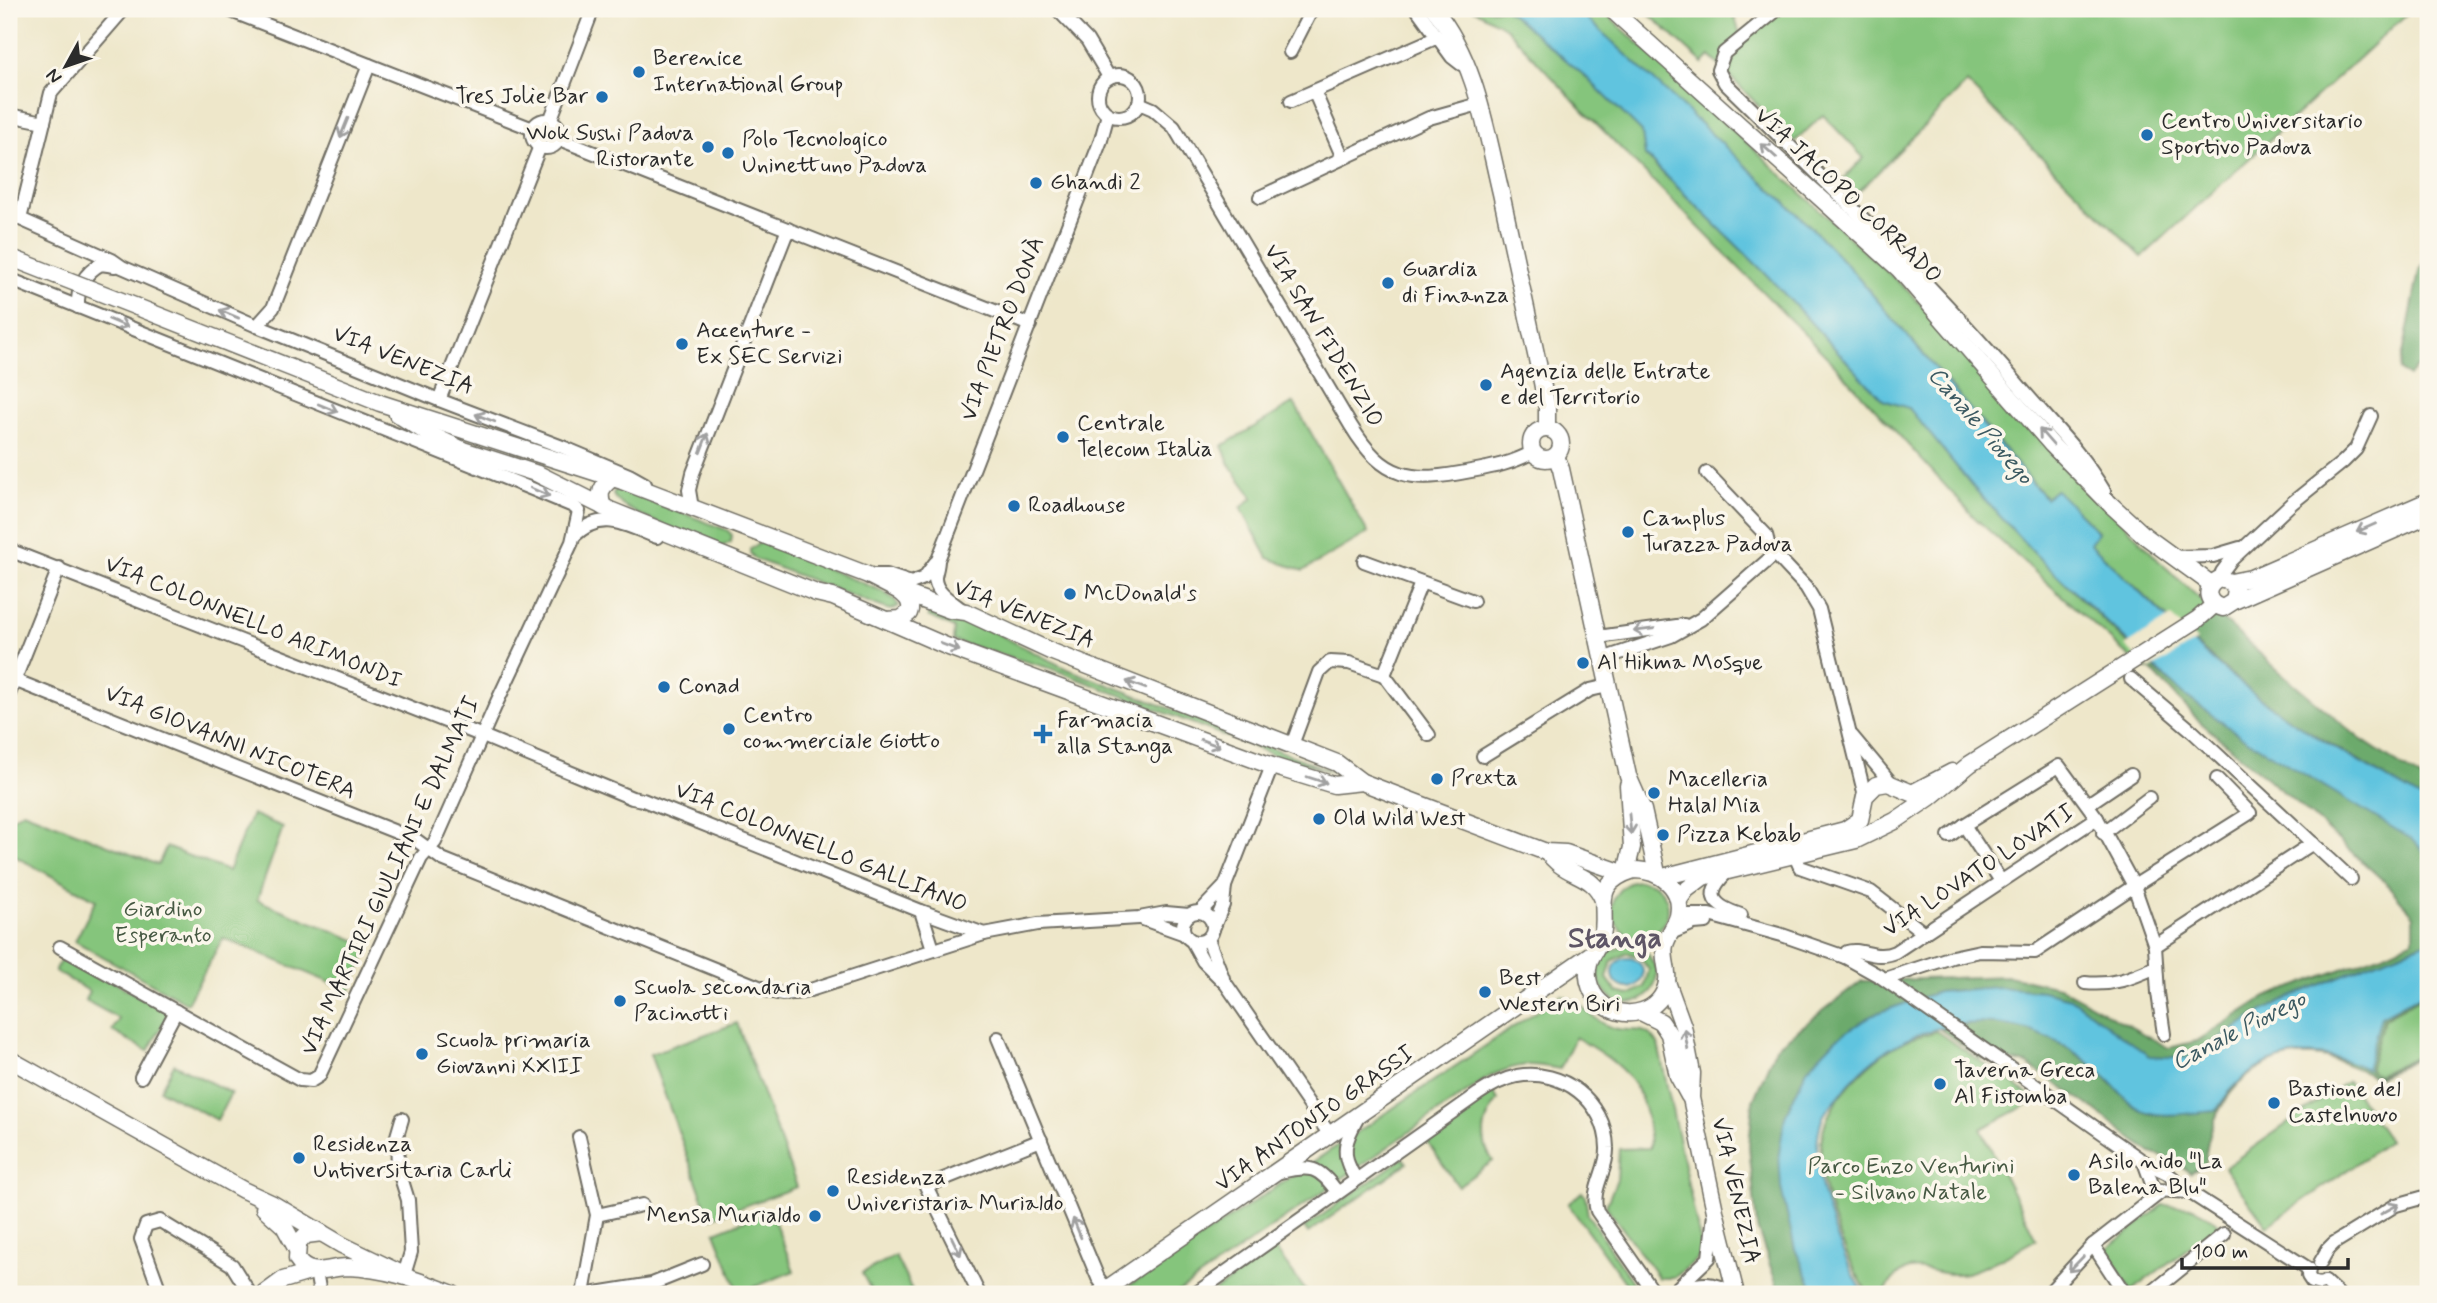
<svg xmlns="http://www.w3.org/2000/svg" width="2437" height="1303" viewBox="0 0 2437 1303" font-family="Mynerve,sans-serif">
  <rect width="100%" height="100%" fill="#fbf7ec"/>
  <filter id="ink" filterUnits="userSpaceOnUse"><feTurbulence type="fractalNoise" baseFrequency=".0143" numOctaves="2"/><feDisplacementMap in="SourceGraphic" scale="14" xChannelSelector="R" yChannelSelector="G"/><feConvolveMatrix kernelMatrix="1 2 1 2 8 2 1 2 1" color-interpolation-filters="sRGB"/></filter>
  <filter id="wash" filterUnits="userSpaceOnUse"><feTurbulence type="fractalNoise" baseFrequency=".00686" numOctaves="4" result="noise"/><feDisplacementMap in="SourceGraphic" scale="28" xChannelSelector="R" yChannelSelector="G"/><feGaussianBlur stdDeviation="1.57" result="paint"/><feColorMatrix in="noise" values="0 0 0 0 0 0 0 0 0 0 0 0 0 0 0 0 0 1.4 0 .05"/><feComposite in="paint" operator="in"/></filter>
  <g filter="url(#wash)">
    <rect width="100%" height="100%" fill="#eee7ca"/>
    <g fill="#85c57c" stroke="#587854" stroke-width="2" fill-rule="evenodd">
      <path d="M1473,9h33l79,67 57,56 3,24 119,116 119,128 26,8 65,80 62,67 104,101 -7,4 -158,-142 -141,-154 -253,-256 -75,-80z"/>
      <path d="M1577,9h24l308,283 250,269 53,49 -32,20 -90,-87 8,-12 -43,-41 -9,8 -198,-232 -44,-46z"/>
      <path d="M1643,9h89l8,25 43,-25h629l-270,248 -175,-174 -116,116 -14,-14 27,-27 -41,-43 -29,27 -84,-86 -7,7z"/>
      <path d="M1294,403l74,130 -65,38 -35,-13 -27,-50 12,-11 -22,-30 -9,-21z"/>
      <path d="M616,490h7l104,40 5,5 -1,7 -10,5c-21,-9 -103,-34 -108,-53z"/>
      <path d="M761,542l121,49 13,9 3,6 -7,4 -7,-2 -129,-49 -5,-6v-4z"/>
      <path d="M931,608l65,25 69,35 266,103 -52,-14 -226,-88 -100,-28 1,-13 -26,-12z"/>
      <path d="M23,811l135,54 8,-18 62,24 24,-57 31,13 -26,73 113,46 -20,45 -127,-53 -36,65 -112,-62 21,-41 -87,-47v-33z"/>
      <circle cx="1640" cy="909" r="28"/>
      <path d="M1628,944l19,8 10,18c0,44 -58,44 -59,0l10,-18zM1627,953l12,3 10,14 -5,17 -15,8 -12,-3 -10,-14 5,-17z"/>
      <path d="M64,954l105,59 -21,38 -36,-20 7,-12 -34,-19 4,-9 -34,-20z"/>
      <path d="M2428,994v57l-51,24 -8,-5 15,-52z"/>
      <path d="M1561,995c19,5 29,23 47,31 21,10 36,-5 50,18l45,210 -29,24h-15l-53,-72 11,-27 2,-30 31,-1c-2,-62 -23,-81 -75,-111l-15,32c-32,-6 -39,-6 -68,6l-317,219h-58z"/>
      <path d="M737,1023l60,164 -87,31 -60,-164z"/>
      <path d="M1936,1031l101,69 -56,29 55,110c-19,11 -50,29 -70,34 -33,7 -60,-25 -82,21h-16c-25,-42 -56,-114 -45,-163 8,-34 51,-76 82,-90 10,-4 21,-7 31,-10z"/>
      <path d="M174,1064l57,29 -14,27 -57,-30z"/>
      <path d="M2348,1081l41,60 -122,85 -43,-58z"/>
      <path d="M1492,1090l6,10c-15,19 -20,40 -5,61l-35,25 -32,-46z"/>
      <path d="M1403,1158l4,5 -99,70 -4,-5z"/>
      <path d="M1582,1192l3,4 3,19 52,79h-17l7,-5 -62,-85z"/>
      <path d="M2163,1205l31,2 26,17 -89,67 -24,-42z"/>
      <path d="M770,1210l24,61 -55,22 -24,-61z"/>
      <path d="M1275,1249l31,42 -5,3h-91z"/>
      <path d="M895,1256l19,38h-41l-11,-21z"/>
    </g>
    <g fill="#6caa6c" stroke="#4c6a4c" stroke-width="2">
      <path d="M2428,257v108l-13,3 -6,8 -9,-6 19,-99z"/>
      <path d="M2212,610l67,61 80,67 69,46v19l-139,-84 -39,-28 -70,-61z"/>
      <path d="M2140,656l43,38 58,42 173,104 14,16v85l-5,3 -61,23 -80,34 -34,19 -43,30 -19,8 -37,-2 -79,-58 -28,-7 -44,-4 -60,5 -66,23 -36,24 -29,30 -22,47 -4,72 14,61 21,45h-36l-23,-66 -8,-82 4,-45 23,-54 86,-66 147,-5 50,11 110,61 28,-7 69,-44 119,-44 29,-13v-24l-28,-33 -80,-72 -106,-89 -47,-50 -19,-11z"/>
      <path d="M2428,991v3l-44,24 -15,52 9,5 50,-24v2l-51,25c-18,-9 -37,-18 -56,-21 -67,-10 -114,46 -116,108l-15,8 -17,-13 -22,-7 -60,-46 -64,-43 -22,-5 -24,-1 -41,-29c12,-2 25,-6 37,-6 52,-1 97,23 133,59 13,12 22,28 42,32 20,3 44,-2 64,-3 17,-29 54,-59 89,-58 16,1 33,7 49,10l27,-47z"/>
    </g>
    <g fill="#61c4df" stroke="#467885" stroke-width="2">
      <path d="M1506,9h71l227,211 44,46 197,232 11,-8 42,42 -8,11c52,51 103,104 161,149 55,42 118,75 177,111v53l-15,-16 -172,-104 -58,-42 -147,-139 -62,-67 -65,-80 -26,-8 -119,-128 -119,-117 -3,-23 -57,-56z"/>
      <path d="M2428,941v50l-47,25 -15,53c-56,-29 -118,-14 -150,42 -18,1 -53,7 -69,1 -17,-6 -24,-17 -36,-30 -9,-9 -21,-19 -32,-27 -79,-55 -184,-37 -240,41 -5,6 -13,14 -16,21 -20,48 17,135 41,177h-48l-21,-45 -14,-61 -2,-35 6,-37 22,-47 29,-30 36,-24 66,-23 60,-5 44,4 28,7 79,58 37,2 19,-8 43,-30 34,-19 80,-34 61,-23z"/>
      <circle cx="1628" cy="973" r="15"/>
    </g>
    <path fill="#eee7ca" d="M2171,617l26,24 -47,29 -25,-24z"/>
  </g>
  <g filter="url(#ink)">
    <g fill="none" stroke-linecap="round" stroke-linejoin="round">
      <g stroke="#6f6d63" stroke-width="16">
        <g id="street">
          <path d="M226,9l307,120"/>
          <path d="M1057,9l30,31 22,37"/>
          <path d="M1417,9l35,48 9,7 3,-1"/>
          <path d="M1778,9l-54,44 -6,17 7,13c101,99 204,197 296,305 28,33 61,65 83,103"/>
          <path d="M1290,52l22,-43"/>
          <circle cx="1119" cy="96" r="21"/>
          <path d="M1314,91l29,67"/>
          <path d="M1291,101l147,-64"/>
          <path d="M1139,103l14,6 21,18 177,299c33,54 60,57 120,45 22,-4 42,-8 62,-19"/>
          <path d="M9,115l35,7"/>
          <circle cx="546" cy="134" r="14"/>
          <path d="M550,121l43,-112"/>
          <path d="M559,139l471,186"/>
          <path d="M1260,197l169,-79 50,-14"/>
          <path d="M9,214l103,46 10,7 135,59 182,74 126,48 64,27 16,9"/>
          <path d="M20,219l31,-126 73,-84"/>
          <path d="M9,279l523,210 41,17 6,5 -7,31 -75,160 -62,140 -14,16 -102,218 -8,5 -11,-1 -240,-133"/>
          <path d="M78,307c-1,-19 6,-34 23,-43l14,2"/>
          <path d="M257,326l16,-18 96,-243"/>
          <path d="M439,400l101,-254"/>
          <path d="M1707,473l59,62 3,12 6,7"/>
          <path d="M692,508l-3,-18 4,-17 95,-244"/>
          <path d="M574,536c28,-27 51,-11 83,1"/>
          <path d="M9,550l464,182 159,66 11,2 278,111 63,23"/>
          <path d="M2172,557l41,-1 27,-8"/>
          <path d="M1364,561l109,40"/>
          <path d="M868,575h19l24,8 13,-5 11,-15"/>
          <path d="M2222,579v-7l9,-12 61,-57 51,-41 13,-13 15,-33"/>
          <path d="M964,611c-10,-8 -30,-18 -29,-34 1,-6 3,-11 3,-17l163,-420 7,-26"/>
          <path d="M1598,637l86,-12"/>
          <path d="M1602,659l69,-23 30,-17 74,-65 31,33 13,22 46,187"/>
          <path d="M1384,675l45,60"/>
          <path d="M2131,679l60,51 160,149"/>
          <path d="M14,680l402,160 26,19 327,132 13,3 22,-2 180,-58 54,-10 101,-6 27,-5 23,2"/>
          <path d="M9,694l50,-126"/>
          <path d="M1852,736l40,48"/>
          <path d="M1292,745l27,-73 11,-10 19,1 35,12 37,-92"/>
          <path d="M1483,756l107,-66 18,-4"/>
          <path d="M2088,804l43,-29"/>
          <path d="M2103,833l46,-35"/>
          <path d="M1949,836l15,-11"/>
          <path d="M1795,856l5,11 71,25 53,41"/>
          <path d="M1726,873c-23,23 -12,33 15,42"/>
          <path d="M2001,881l-37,-56 95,-59 38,52 37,68 21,60 3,47 6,41"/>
          <path d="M1679,906l6,9h24l73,20 63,22 36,20 263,185 23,11 22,19 120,77"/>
          <path d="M921,911l12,38"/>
          <path d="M1200,912l25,-26"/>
          <circle cx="1198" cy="927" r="15"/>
          <path d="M1143,919l42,15"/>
          <path d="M1213,929l10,-24 2,-19 47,-120"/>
          <path d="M1671,933l23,-10 12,-1"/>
          <path d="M1208,939l15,39"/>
          <path d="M1192,941l11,20 23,23 104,151"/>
          <path d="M2155,946l158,-103"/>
          <path d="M1845,957l2,-5c14,-5 28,9 48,0l202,-134"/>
          <path d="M1885,979l67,-22 28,-6 55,1 99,-66 116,-73 -33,-34"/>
          <path d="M2085,983c27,3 47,-5 71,-16"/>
          <path d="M998,1038l100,240 8,11"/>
          <path d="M141,1077l35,-66"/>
          <path d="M402,1119l-5,17 1,32 10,32 3,52 -7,23"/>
          <path d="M579,1137l18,78 -14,79"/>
          <path d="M2144,1162l8,22 5,6 32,2"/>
          <path d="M1280,1172c30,-7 39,-6 57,20"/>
          <path d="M1356,1179c-17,-25 -11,-39 3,-64"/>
          <path d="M597,1215l45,-10"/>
          <path d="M2093,1245l32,49"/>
          <path d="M2320,1263l8,-14 6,-6 62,-38 32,-9"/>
          <path d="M2309,1269l-1,7 4,6 8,2 5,-2"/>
          <path d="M316,1271l4,23"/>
          <path d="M2325,1282l13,12"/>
          <path d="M1679,1289c21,-6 36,-9 53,5"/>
          <path d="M161,1294l-20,-55 5,-14 14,-4 72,44 18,29"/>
          <path d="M590,1294l62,-10 50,-20"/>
          <path d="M979,1294l-53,-108 115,-46"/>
          <path d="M1195,1294l283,-200c12,-8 25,-15 39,-18 45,-8 89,25 90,72 1,22 -17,41 -10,63l58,83"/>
          <path d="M1671,1294l38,-36 5,-44"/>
          <path d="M2048,1294l45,-49 68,-53"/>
          <path d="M2150,1294l74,-60"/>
        </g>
      </g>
      <g stroke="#6f6d63" stroke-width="19">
        <g id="secondary">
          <path d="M1434,9c42,51 52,121 67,184 14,63 27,126 41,189l5,26v21"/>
          <path d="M1611,9l288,260 153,176 58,59 35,32 66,48"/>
          <path d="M137,307l243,96 242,78 246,94 31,16 51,19 16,2 84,39 287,112 25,19 184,70 20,1 57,20"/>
          <path d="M397,414l32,20 34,16 75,24 72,36 206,83 17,4 113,49 326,120 62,19 28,-3"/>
          <circle cx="1546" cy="444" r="15"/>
          <path d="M1556,456l5,13 67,307 15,34 14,63"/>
          <path d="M603,507c-5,-14 -2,-21 10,-29"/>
          <path d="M2231,582l20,-4 177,-77"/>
          <path d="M2234,601l2,-10 -5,-9 -12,-3c-17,9 -12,25 4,29l11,-7 194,-86"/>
          <path d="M887,620l14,-1 8,-6c4,-10 -2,-16 -10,-22"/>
          <path d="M1546,852c5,4 9,9 13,12 17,13 36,13 44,36"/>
          <path d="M1634,870c25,0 50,17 44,46 -3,10 -10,19 -13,29 -3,12 4,25 2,37 -5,30 -40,39 -62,24 -14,-10 -20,-27 -16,-43 2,-8 9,-15 12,-24 10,-29 -14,-54 33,-69z"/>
          <path d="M1626,872l6,-25 -4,-62"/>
          <path d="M1663,877l182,-47 15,-10 5,-24 11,-11 12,-2 24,10 40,-21"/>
          <path d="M1679,900l7,-10 17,-13 153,-37 39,-19 34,-23 41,-34 228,-145 16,-14"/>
          <path d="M1667,982l16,44 9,47 -1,25 24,113 21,83"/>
          <path d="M1641,1012l20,10 8,12 9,42 11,20"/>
          <path d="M9,1059l234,131 28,13 71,42 62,30"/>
          <path d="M264,1208l20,18 12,22"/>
          <path d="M322,1233l-16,2 -8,8 -1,16c12,20 32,8 50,8 38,1 71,13 106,27"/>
          <path d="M264,1294l19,-14 30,-9"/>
          <path d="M1099,1294l495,-342"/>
        </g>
      </g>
      <use href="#street" stroke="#fff" stroke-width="12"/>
      <use href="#secondary" stroke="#fff" stroke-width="16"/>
      <g stroke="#6f6d63" stroke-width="19" stroke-linecap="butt">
        <path id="secondary-bridge" d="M9,257l128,50"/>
      </g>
      <use href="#secondary-bridge" stroke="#fff" stroke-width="16"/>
    </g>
    <defs><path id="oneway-shaft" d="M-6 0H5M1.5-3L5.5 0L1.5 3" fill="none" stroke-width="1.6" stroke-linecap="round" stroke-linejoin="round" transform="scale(1.75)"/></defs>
    <g stroke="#a0a0a0">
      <use href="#oneway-shaft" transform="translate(344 128) rotate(112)"/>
      <use href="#oneway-shaft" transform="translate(1769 151) rotate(-138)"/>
      <use href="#oneway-shaft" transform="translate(229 314) rotate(-157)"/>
      <use href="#oneway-shaft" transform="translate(118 323) rotate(23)"/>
      <use href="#oneway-shaft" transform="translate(328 408) rotate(22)"/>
      <use href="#oneway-shaft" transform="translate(485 418) rotate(-159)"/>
      <use href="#oneway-shaft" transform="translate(2046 437) rotate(-131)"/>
      <use href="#oneway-shaft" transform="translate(704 443) rotate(-69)"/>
      <use href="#oneway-shaft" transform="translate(540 492) rotate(23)"/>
      <use href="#oneway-shaft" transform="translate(2366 528) rotate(156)"/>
      <use href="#oneway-shaft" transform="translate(1644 630) rotate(173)"/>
      <use href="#oneway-shaft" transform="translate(950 647) rotate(21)"/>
      <use href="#oneway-shaft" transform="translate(1136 685) rotate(-159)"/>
      <use href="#oneway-shaft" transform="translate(1210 743) rotate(20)"/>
      <use href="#oneway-shaft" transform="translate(1317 780) rotate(18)"/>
      <use href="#oneway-shaft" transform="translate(1630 824) rotate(84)"/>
      <use href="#oneway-shaft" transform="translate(1686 1039) rotate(-100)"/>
      <use href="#oneway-shaft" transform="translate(2390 1209) rotate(-29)"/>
      <use href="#oneway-shaft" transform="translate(1077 1228) rotate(-112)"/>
      <use href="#oneway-shaft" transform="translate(956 1246) rotate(64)"/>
      <use href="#oneway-shaft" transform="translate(2076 1264) rotate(134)"/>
    </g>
  </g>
  <g fill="#1f6fb2" stroke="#fbf7ec" stroke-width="2.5">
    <circle cx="639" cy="72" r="7"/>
    <circle cx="602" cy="97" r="7"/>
    <circle cx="2147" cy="135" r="7"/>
    <circle cx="708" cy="147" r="7"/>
    <circle cx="728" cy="153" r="7"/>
    <circle cx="1036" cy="183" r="7"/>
    <circle cx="1388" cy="283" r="7"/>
    <circle cx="682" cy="344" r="7"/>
    <circle cx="1486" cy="385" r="7"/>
    <circle cx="1063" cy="437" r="7"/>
    <circle cx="1014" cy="506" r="7"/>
    <circle cx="1628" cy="532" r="7"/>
    <circle cx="1070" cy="594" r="7"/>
    <circle cx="1583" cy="663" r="7"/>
    <circle cx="664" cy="687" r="7"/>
    <circle cx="729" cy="729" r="7"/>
    <path d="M1039.5 723.5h7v7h7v7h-7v7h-7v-7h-7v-7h7z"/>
    <circle cx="1437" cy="779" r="7"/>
    <circle cx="1654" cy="793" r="7"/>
    <circle cx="1319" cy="819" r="7"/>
    <circle cx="1663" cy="835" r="7"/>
    <circle cx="1485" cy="992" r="7"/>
    <circle cx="620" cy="1001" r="7"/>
    <circle cx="422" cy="1054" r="7"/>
    <circle cx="1940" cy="1084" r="7"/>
    <circle cx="2274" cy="1103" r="7"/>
    <circle cx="299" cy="1158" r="7"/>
    <circle cx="2074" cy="1175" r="7"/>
    <circle cx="833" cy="1191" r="7"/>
    <circle cx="815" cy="1216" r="7"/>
  </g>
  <g text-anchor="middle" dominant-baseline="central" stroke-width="7" stroke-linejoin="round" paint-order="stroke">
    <g font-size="23" fill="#2b2b2b" stroke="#fbf7ec" text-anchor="start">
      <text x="653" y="59">Berenice<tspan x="653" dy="26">International Group</tspan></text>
      <text x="588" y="97" text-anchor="end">Tres Jolie Bar</text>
      <text x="2161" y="122">Centro Universitario<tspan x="2161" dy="26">Sportivo Padova</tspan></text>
      <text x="694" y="134" text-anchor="end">Wok Sushi Padova<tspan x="694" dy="26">Ristorante</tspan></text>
      <text x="742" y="140">Polo Tecnologico<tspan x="742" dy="26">Uninettuno Padova</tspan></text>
      <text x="1050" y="183">Ghandi 2</text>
      <text x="1402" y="270">Guardia<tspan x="1402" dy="26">di Finanza</tspan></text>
      <text x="696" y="331">Accenture -<tspan x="696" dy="26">Ex SEC Servizi</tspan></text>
      <text x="1500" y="372">Agenzia delle Entrate<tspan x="1500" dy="26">e del Territorio</tspan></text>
      <text x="1077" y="424">Centrale<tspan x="1077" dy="26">Telecom Italia</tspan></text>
      <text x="1028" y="506">Roadhouse</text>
      <text x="1642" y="519">Camplus<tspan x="1642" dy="26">Turazza Padova</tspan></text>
      <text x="1084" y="594">McDonald's</text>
      <text x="1597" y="663">Al Hikma Mosque</text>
      <text x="678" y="687">Conad</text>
      <text x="743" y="716">Centro<tspan x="743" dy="26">commerciale Giotto</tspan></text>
      <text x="1057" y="721">Farmacia<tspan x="1057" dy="26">alla Stanga</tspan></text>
      <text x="1451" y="779">Prexta</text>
      <text x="1668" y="780">Macelleria<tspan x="1668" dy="26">Halal Mia</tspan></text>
      <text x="1333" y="819">Old Wild West</text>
      <text x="1677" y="835">Pizza Kebab</text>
      <text x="1499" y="979">Best<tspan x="1499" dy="26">Western Biri</tspan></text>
      <text x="634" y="988">Scuola secondaria<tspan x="634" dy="26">Pacinotti</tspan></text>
      <text x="436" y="1041">Scuola primaria<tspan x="436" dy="26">Giovanni XXIII</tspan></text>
      <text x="1954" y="1071">Taverna Greca<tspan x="1954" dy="26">Al Fistomba</tspan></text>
      <text x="2288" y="1090">Bastione del<tspan x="2288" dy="26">Castelnuovo</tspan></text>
      <text x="313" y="1145">Residenza<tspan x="313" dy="26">Untiversitaria Carli</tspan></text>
      <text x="2088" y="1162">Asilo nido "La<tspan x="2088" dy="26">Balena Blu"</tspan></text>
      <text x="847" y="1178">Residenza<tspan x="847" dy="26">Univeristaria Murialdo</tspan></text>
      <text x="801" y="1216" text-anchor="end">Mensa Murialdo</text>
    </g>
    <g font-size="23" fill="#2b2b2b" stroke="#fbf7ec">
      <text transform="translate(1848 196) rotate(43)">VIA JACOPO CORRADO</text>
      <text transform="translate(1003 329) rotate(-69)">VIA PIETRO DONÀ</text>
      <text transform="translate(1323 336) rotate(59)">VIA SAN FIDENZIO</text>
      <text transform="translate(403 361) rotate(22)">VIA VENEZIA</text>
      <text transform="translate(1024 615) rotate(22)">VIA VENEZIA</text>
      <text transform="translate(253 623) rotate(22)">VIA COLONNELLO ARIMONDI</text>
      <text transform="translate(230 743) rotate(22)">VIA GIOVANNI NICOTERA</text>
      <text transform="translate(821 848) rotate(22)">VIA COLONNELLO GALLIANO</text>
      <text transform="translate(1979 871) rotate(-33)">VIA LOVATO LOVATI</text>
      <text transform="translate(391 876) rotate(-65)">VIA MARTIRI GIULIANI E DALMATI</text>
      <text transform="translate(1315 1119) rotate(-35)">VIA ANTONIO GRASSI</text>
      <text transform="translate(1735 1191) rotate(77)">VIA VENEZIA</text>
    </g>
    <g font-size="23" fill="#465943" stroke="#fbf7ec">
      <text x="163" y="910">Giardino<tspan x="163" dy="26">Esperanto</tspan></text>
      <text x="1911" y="1167">Parco Enzo Venturini<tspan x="1911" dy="26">- Silvano Natale</tspan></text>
    </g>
    <g font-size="24" font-style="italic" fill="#3b5961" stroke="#fbf7ec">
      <text transform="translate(1980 426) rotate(49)">Canale Piovego</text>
      <text transform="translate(2239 1031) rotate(-27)">Canale Piovego</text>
    </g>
    <g font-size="30" font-weight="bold" fill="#5f5666" stroke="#fbf7ec">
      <text x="1615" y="938">Stanga</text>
    </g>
  </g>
  <rect width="2437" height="1303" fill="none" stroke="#fbf7ec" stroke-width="35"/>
  <g transform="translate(66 66) rotate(230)" stroke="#fbf7ec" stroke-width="5" paint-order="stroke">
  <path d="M0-5L12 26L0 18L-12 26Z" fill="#2b2b2b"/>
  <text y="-10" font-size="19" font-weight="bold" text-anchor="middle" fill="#2b2b2b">N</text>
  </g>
  <path d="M2182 1258v10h166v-10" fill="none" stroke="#2b2b2b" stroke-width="3.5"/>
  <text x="2192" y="1258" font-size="21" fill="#2b2b2b" stroke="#fbf7ec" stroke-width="5" paint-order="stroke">100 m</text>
</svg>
